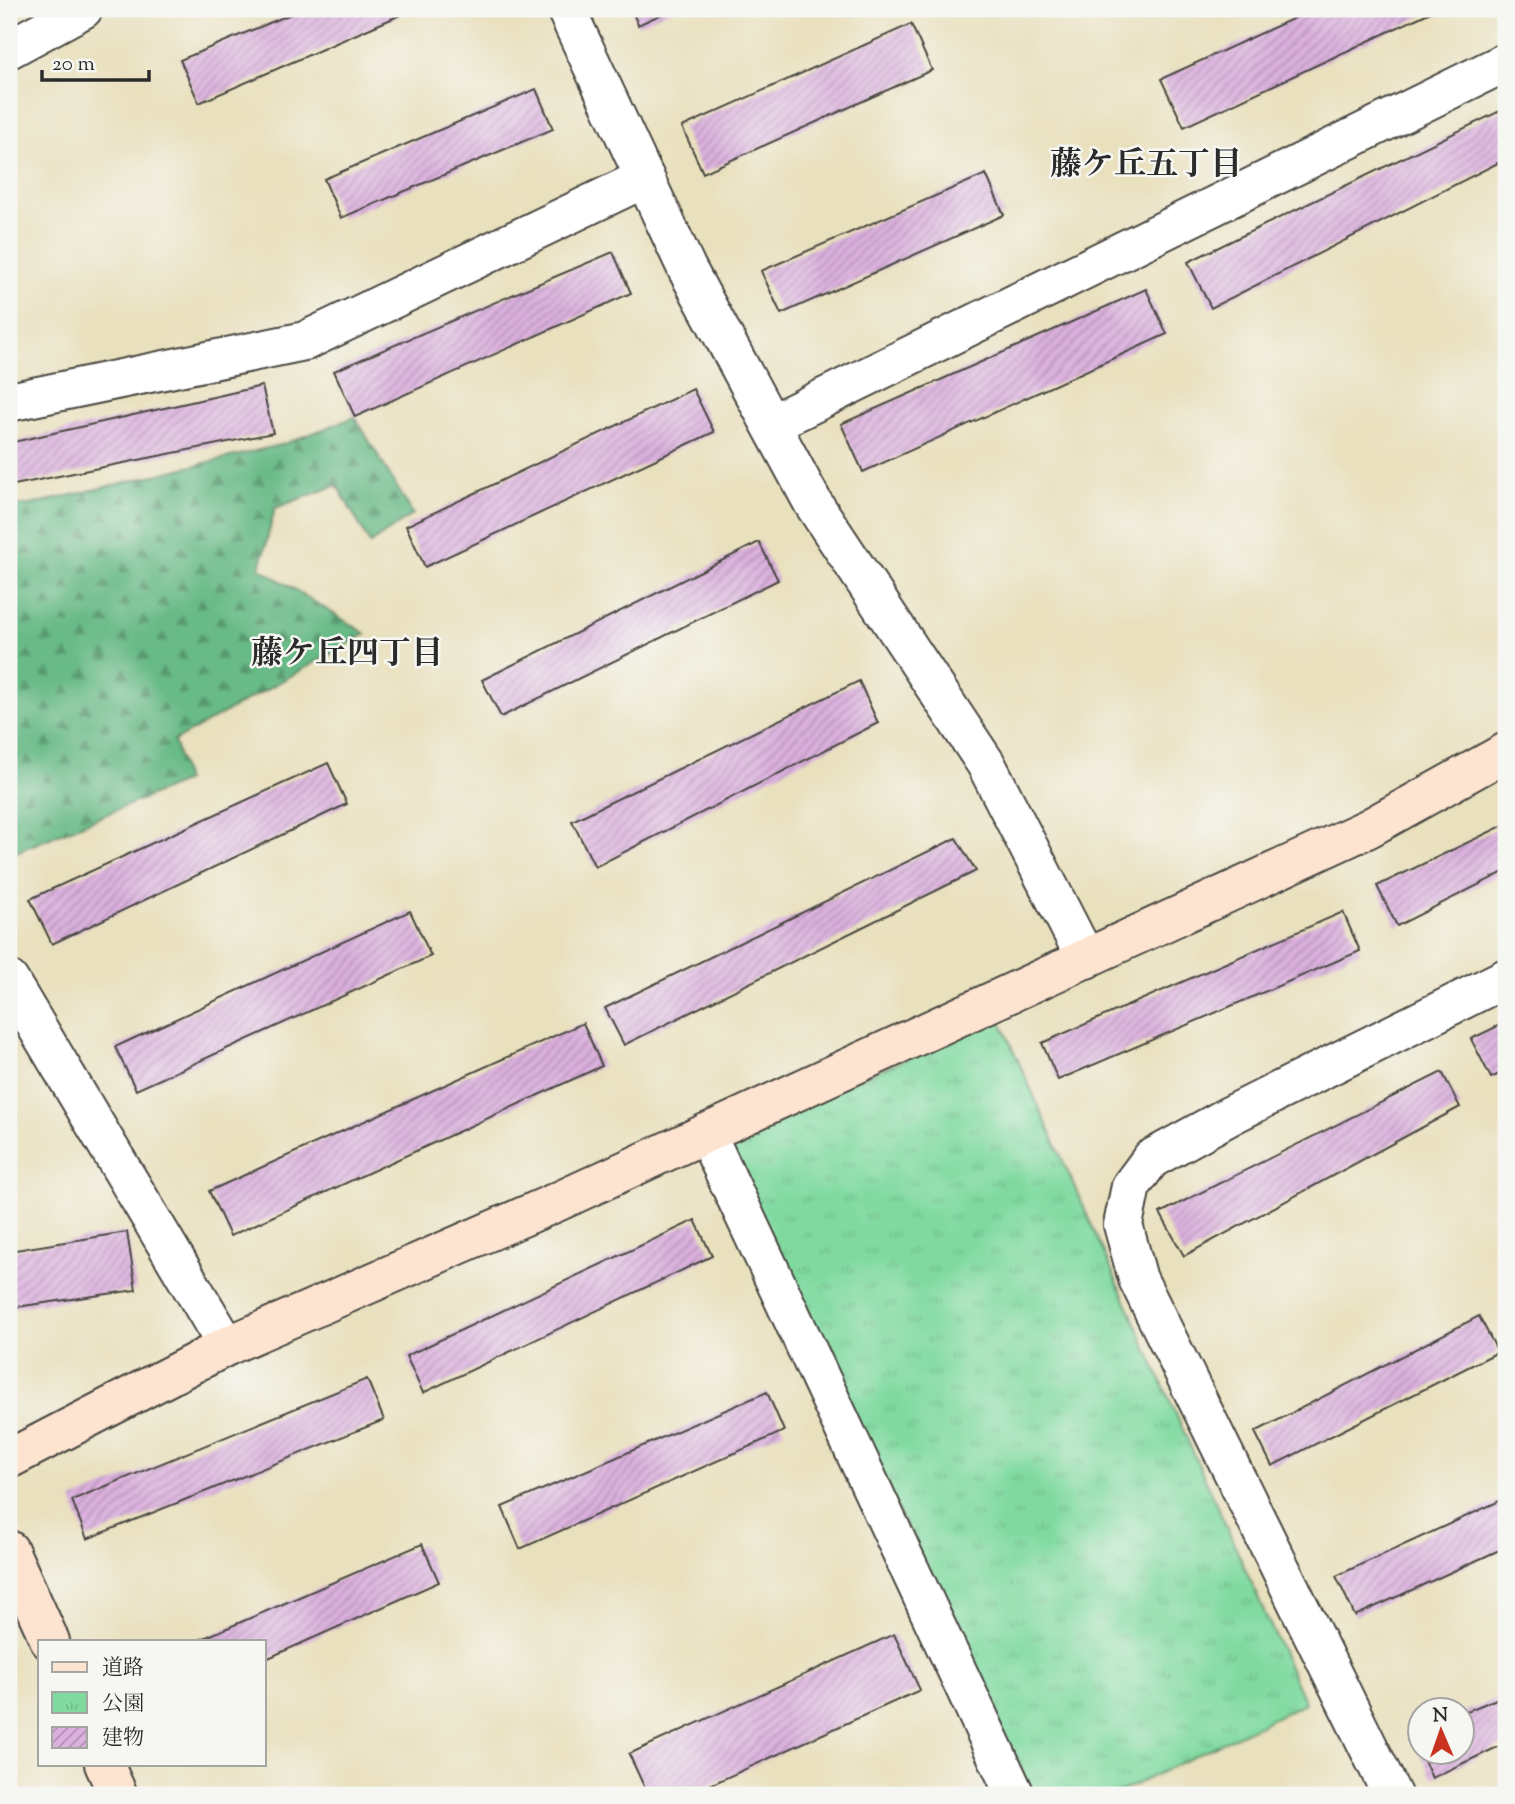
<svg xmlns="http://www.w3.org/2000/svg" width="1515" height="1804" viewBox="0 0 1515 1804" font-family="'Sorts Mill Goudy','Noto Serif JP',serif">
  <defs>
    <pattern id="forest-firs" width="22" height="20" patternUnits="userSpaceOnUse" patternTransform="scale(1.75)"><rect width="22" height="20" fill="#68ba86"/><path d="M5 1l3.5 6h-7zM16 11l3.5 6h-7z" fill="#56976e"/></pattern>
    <pattern id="park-tufts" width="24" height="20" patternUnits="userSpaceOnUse" patternTransform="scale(1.75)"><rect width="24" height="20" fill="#80daa0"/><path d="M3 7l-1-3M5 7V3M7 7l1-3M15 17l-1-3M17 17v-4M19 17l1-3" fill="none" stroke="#6fbb8a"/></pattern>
    <pattern id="building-hatch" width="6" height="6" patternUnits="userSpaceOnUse" patternTransform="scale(1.75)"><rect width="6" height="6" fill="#dbb0de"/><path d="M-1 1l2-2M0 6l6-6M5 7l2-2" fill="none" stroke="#b28fb4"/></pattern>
  </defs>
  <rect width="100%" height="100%" fill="#f6f6f2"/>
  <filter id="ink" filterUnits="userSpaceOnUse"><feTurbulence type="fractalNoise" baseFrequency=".0143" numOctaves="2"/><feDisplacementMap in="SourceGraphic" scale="14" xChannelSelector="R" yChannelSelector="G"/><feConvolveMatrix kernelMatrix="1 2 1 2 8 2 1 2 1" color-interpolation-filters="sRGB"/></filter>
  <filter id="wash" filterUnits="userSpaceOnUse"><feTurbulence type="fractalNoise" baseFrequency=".00686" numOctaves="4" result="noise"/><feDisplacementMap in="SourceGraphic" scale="28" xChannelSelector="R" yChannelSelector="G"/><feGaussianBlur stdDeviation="1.57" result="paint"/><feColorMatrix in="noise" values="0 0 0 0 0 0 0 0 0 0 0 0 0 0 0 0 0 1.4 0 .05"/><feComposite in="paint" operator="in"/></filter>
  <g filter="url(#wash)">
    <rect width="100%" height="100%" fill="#e9e0bd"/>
    <path fill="url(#forest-firs)" stroke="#4a7258" stroke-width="2" d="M355,417l58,97 -43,30 -33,-59 -62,23 -15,60 106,66 -192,107 12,40 -177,74v-350h21l254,-61z"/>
    <path fill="url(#park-tufts)" stroke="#568266" stroke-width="2" d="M1000,1020l305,683 -191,92h-82l-310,-659z"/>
    <g id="blocks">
      <g fill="url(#building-hatch)">
        <path d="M303,9h111l-215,94 -19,-43z"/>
        <path d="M631,9h42l-35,16z"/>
        <path d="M1314,9h123l-253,118 -23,-48z"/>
        <path d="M911,24l21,46 -229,103 -21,-46z"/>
        <path d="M536,89l17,40 -212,89 -17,-39z"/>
        <path d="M1506,108v51l-295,149 -23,-46z"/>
        <path d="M986,174l18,41 -223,99 -20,-43z"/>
        <path d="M613,252l18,41 -276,124 -21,-46z"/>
        <path d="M1146,289l21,45 -304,138 -22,-48z"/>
        <path d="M262,386l11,47 -264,53v-43z"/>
        <path d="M693,389l21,43 -289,135 -19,-41z"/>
        <path d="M759,542l19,38 -277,137 -19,-37z"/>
        <path d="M859,681l19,42 -283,144 -23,-46z"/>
        <path d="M328,763l19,41 -295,140 -22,-45z"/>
        <path d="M1506,824v47l-109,55 -20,-40z"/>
        <path d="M956,838l20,33 -352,174 -19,-37z"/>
        <path d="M410,911l21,45 -295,134 -21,-43z"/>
        <path d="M1343,912l17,39 -302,129 -16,-37z"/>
        <path d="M1506,1022v49l-15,7 -20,-39z"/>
        <path d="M583,1023l19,43 -372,170 -21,-45z"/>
        <path d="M1442,1072l18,35 -276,149 -24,-43z"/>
        <path d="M695,1220l17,36 -289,137 -17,-37z"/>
        <path d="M127,1232l9,58 -127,18v-57z"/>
        <path d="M1479,1316l19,36 -226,114 -17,-34z"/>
        <path d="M367,1379l17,41 -297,119 -15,-39z"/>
        <path d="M767,1392l17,39 -264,118 -18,-42z"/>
        <path d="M1506,1498v49l-151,69 -19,-40z"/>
        <path d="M422,1544l17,38 -175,78v-19h-67z"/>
        <path d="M894,1634l26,56 -232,105h-40l-19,-41z"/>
        <path d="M1506,1695v48l-74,35 -20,-43 8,-4v21h42v-39z"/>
      </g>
    </g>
  </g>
  <g filter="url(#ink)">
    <use href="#blocks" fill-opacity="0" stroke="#484641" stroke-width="2"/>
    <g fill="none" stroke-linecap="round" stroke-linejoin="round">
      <g stroke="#484641" stroke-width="42">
        <g id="street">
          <path d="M566,9l121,260 126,234 173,261 100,195"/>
          <path d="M9,49l74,-40"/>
          <path d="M9,402l296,-61 340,-163"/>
          <path d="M771,424l735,-362"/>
          <path d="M9,980l218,366"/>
          <path d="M706,1133l309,662"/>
          <path d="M1392,1795l-254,-516 -15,-54 8,-39 20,-27 80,-44 275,-137"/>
        </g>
      </g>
      <g stroke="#484641" stroke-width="42">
        <g id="secondary">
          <path d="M9,1459l218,-113 332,-145 810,-373 137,-76"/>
          <path d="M9,1550l41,91"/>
          <path d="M104,1764l14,31"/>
        </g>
      </g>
      <use href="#street" stroke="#fff" stroke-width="38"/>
      <use href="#secondary" stroke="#fde4d1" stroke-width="38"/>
    </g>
  </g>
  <g text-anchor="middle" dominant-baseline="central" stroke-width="5" stroke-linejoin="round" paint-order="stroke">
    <g font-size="32" font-weight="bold" fill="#2b2b2b" stroke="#f6f6f2">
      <text x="1146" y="166">藤ケ丘五丁目</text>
      <text x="347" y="655">藤ケ丘四丁目</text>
    </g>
  </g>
  <rect width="1515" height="1804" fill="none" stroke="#f6f6f2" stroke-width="35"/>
  <rect x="38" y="1640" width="228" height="126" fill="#f6f6f2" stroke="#a5a5a2" stroke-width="2"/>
  <rect x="52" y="1662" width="35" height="10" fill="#fde4d1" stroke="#a5a5a2" stroke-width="2"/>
  <text x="102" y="1674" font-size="21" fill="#2b2b2b">道路</text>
  <rect x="52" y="1692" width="35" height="21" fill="url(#park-tufts)" stroke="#a5a5a2" stroke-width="2"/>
  <text x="102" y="1710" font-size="21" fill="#2b2b2b">公園</text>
  <rect x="52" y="1727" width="35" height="21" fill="url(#building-hatch)" stroke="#a5a5a2" stroke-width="2"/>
  <text x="102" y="1744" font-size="21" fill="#2b2b2b">建物</text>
  <g transform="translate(1441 1731) rotate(358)"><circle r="33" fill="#f6f6f2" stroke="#a5a5a2" stroke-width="2"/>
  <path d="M0-5L12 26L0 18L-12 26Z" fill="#c8321e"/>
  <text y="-10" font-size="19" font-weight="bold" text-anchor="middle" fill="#2b2b2b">N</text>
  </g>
  <path d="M42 70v10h107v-10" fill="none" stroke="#2b2b2b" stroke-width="3.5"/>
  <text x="52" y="70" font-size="21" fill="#2b2b2b" stroke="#f6f6f2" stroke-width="5" paint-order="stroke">20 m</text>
</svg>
